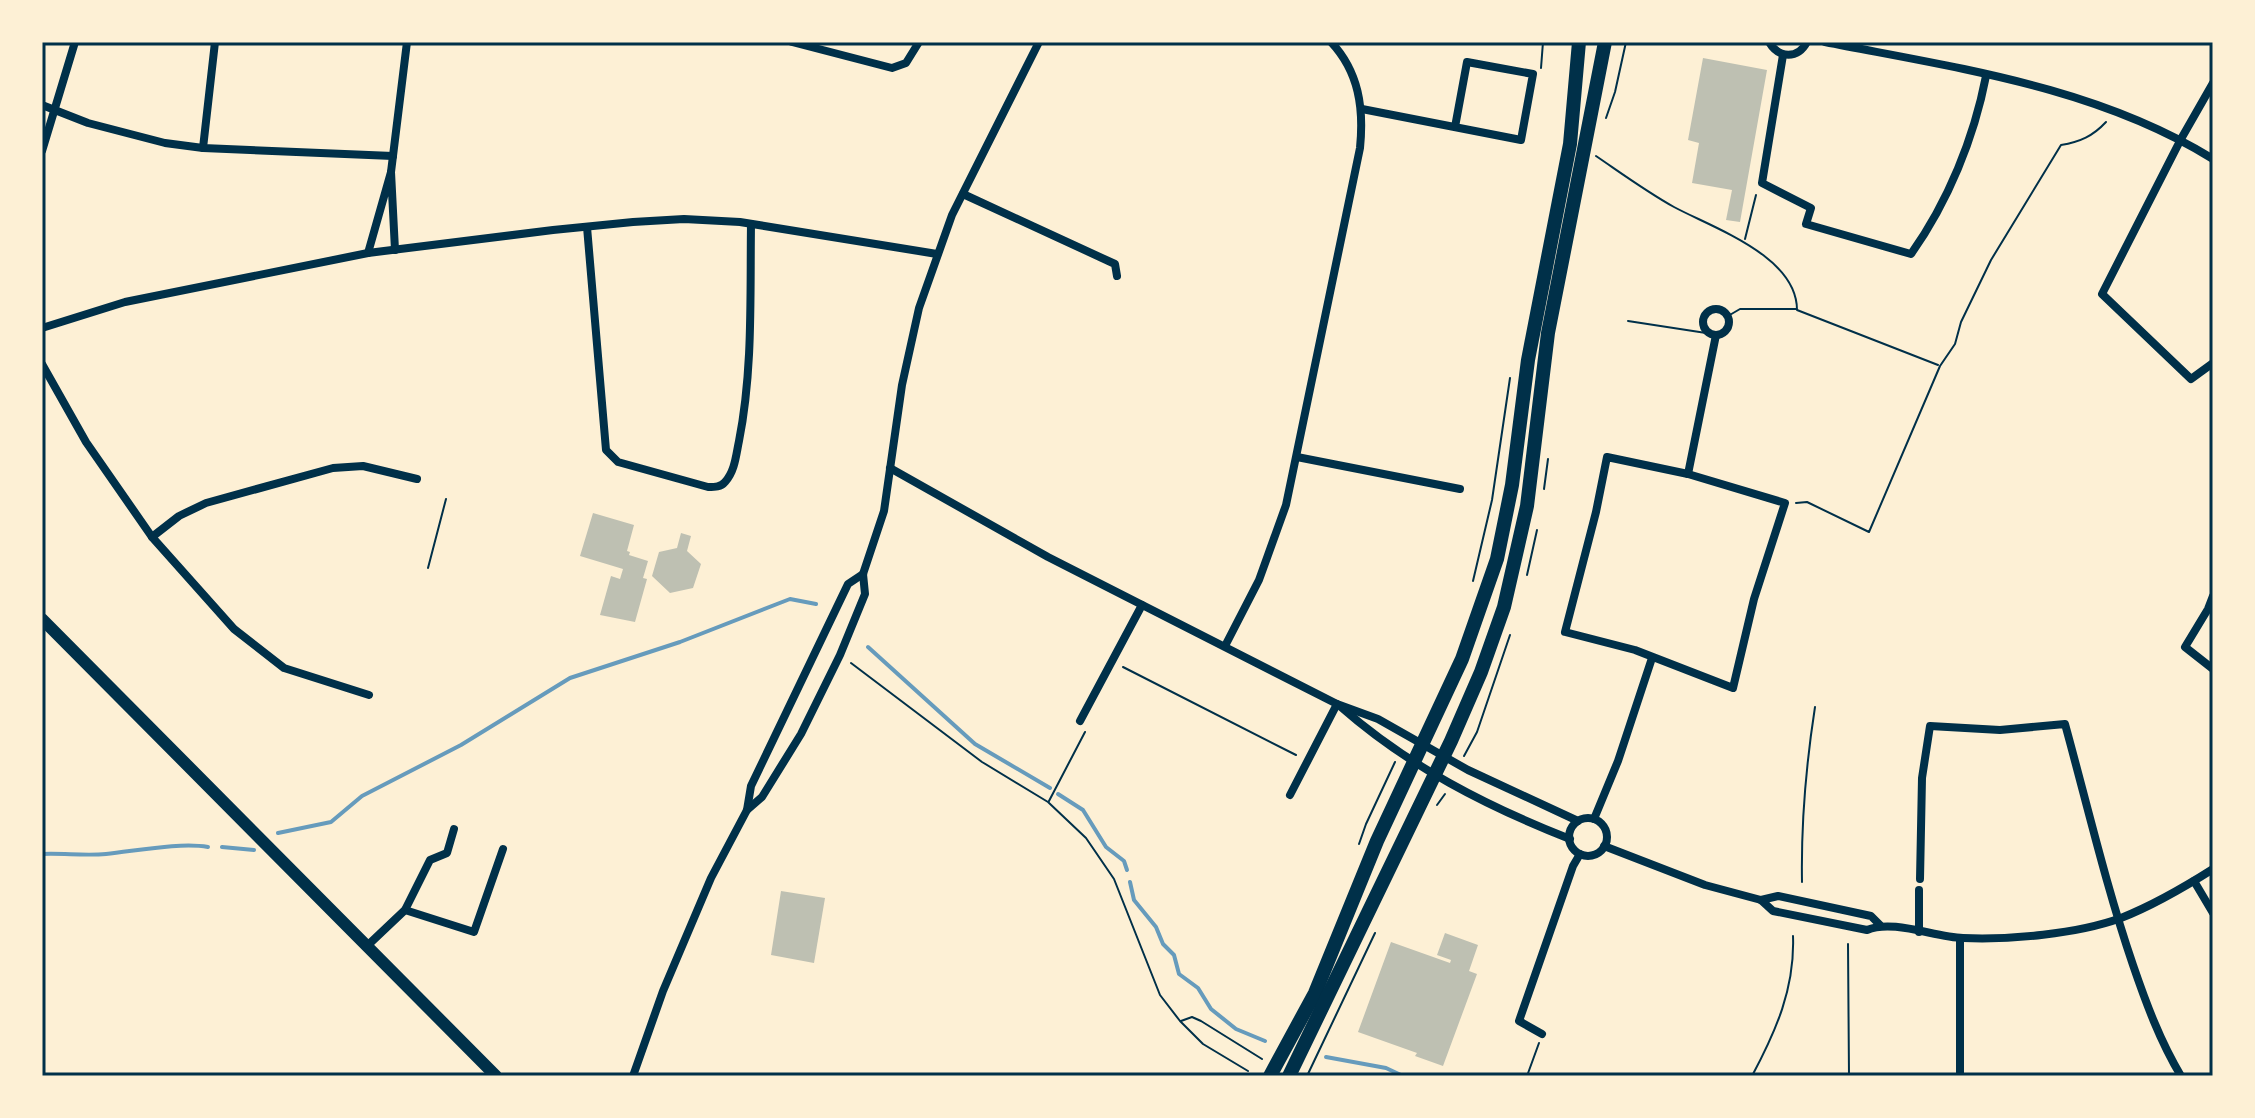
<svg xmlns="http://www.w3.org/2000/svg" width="2255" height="1118" viewBox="0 0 2255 1118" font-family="'PT Sans Narrow',sans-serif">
  <rect width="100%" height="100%" fill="#fdf0d5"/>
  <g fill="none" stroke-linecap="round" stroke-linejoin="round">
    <g stroke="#669bbc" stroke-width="4">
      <path d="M868,647l107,97 75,44"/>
      <path d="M1058,794l25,16 23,37 18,14 3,9"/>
      <path d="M278,833l53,-11 31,-26 99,-51 109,-67 110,-36 110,-43 26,5"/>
      <path d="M222,847l32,3"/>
      <path d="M42,854c21,-1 43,2 64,0 30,-3 74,-12 102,-7"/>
      <path d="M1130,882l4,18 22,27 7,17 11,11 5,19 19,14 13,21 25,20 29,12"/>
      <path d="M1326,1057l60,11 17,8"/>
    </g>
  </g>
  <g fill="#bec0b2">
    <path d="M1703,58l64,12 -27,152 -14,-2 6,-30 -40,-7 7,-40 -11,-3z"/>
    <path d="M593,513l41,12 -7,26 3,1 -1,3 19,6 -5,17 4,1 -12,43 -35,-7 11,-39 9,3 3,-10 -43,-13z"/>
    <path d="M681,533l10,3 -4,15 14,13 -8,24 -23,5 -18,-17 7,-24 18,-4z"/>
    <path d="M781,891l44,7 -11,65 -43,-8z"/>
    <path d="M1445,933l33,12 -9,26 8,3 -34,92 -28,-10 2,-3 -59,-21 33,-90 59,21 1,-3 -14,-5z"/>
  </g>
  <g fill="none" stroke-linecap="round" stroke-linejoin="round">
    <g stroke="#003049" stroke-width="2">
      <path d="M1541,68l2,-26"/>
      <path d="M1606,118l9,-26 11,-50"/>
      <path d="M1596,156c25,17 51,36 78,51 39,21 123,49 123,103l141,55"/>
      <path d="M1745,239l11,-44"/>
      <path d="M1728,316l12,-7h56"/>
      <path d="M1628,321l78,12"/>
      <path d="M1544,489l4,-30"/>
      <path d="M1796,503l11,-1 62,30 71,-166 15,-22 6,-22 30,-62 70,-115c19,-3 32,-9 45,-23"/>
      <path d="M428,568l18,-69"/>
      <path d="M1527,575l10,-45"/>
      <path d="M1473,581l19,-81 18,-122"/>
      <path d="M851,663l131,99 66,40 38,36 28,41 46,116 20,26 23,23 45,27"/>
      <path d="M1123,667l173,88"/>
      <path d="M1464,756l13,-24 33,-97"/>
      <path d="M1049,801l36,-69"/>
      <path d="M1437,805l8,-11"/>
      <path d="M1359,844l7,-20 29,-62"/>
      <path d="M1802,882c-1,-58 4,-117 13,-175"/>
      <path d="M1848,944l1,132"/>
      <path d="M1181,1021l11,-4 9,4 61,38"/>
      <path d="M1307,1076l68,-143"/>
      <path d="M1527,1076l12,-33"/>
      <path d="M1752,1076c24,-45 43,-88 41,-140"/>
    </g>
    <g stroke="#003049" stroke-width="8">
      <path d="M792,42l100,26 14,-5 13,-21"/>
      <path d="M1769,42c10,17 29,17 38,0"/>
      <path d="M1825,42c132,26 272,45 388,117"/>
      <path d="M1783,55l-21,128 49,25 -5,16 105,30c37,-52 63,-116 75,-178"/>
      <path d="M2213,83l-32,56 -79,155 89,85 22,-16"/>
      <path d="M42,105l46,18 77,20 38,5 190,8"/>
      <path d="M1362,109l159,31 12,-66 -66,-12 -12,65"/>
      <path d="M203,148l12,-106"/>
      <path d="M42,151l33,-109"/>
      <path d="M391,172l16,-130"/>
      <path d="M963,194l152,70 2,12"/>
      <path d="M587,227l19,223 12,12 90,25c7,0 13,0 17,-5 10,-11 11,-27 14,-41 14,-71 11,-144 12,-217"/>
      <path d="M368,253l23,-81 4,78"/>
      <circle cx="1716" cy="322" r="13"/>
      <path d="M42,328l83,-26 243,-49 185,-23 80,-8 51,-3 56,3 197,32"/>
      <path d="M42,364l44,78 66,95 82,92 50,39 85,27"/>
      <path d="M1297,457l163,32"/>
      <path d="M1607,457l81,17 97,29 -31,96 -21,89 -98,-38 -70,-18 31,-120z"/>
      <path d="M890,468l158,89 289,147 41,15 90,51 110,51"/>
      <path d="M1688,474l28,-139"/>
      <path d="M152,537l27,-21 27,-13 127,-35 30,-2 54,13"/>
      <path d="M2213,596l-5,13 -23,38 28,22"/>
      <path d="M1225,646l34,-66 27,-75 74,-357c4,-40 -1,-76 -29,-106"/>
      <path d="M1341,707c67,59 145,99 229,132"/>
      <path d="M1080,721l62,-116"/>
      <path d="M1290,795l47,-91"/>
      <path d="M747,810l15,-13 39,-63 39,-79 25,-61 -2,-20 21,-63 18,-126 17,-77 33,-93 87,-173"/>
      <circle cx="1588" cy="837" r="19"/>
      <path d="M1594,819l24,-58 34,-103"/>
      <path d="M1604,846l101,39 56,15 12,11 94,19c26,-11 67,7 96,8 47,2 114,-4 158,-20 33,-13 62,-30 92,-49"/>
      <path d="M1920,879l2,-101 8,-52 70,4 65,-6c22,80 41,162 68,241 13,38 27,76 48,111"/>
      <path d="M2194,881l19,32"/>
      <path d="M1919,890v42"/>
      <path d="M1761,900l17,-4 93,20 9,9"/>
      <path d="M405,910l69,22 29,-83"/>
      <path d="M1960,938v138"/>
      <path d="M367,946l38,-36 25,-50 17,-7 7,-24"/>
      <path d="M1542,1034l-23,-13 54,-155 7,-12"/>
      <path d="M633,1076l30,-85 48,-113 36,-68 4,-24 97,-202 15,-10"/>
    </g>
    <path stroke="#003049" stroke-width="12" d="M42,619l454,457"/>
    <g stroke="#003049" stroke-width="14">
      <path d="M1270,1076l45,-83 62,-152 85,-182 35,-100 15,-74 16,-125 42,-216 9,-102"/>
      <path d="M1289,1076l162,-335 30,-69 23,-65 23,-101 21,-173 57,-291"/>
    </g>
  </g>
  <rect width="2255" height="1118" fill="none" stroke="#fdf0d5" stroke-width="88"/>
  <rect x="44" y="44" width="2167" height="1030" fill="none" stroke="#003049" stroke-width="3"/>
</svg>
